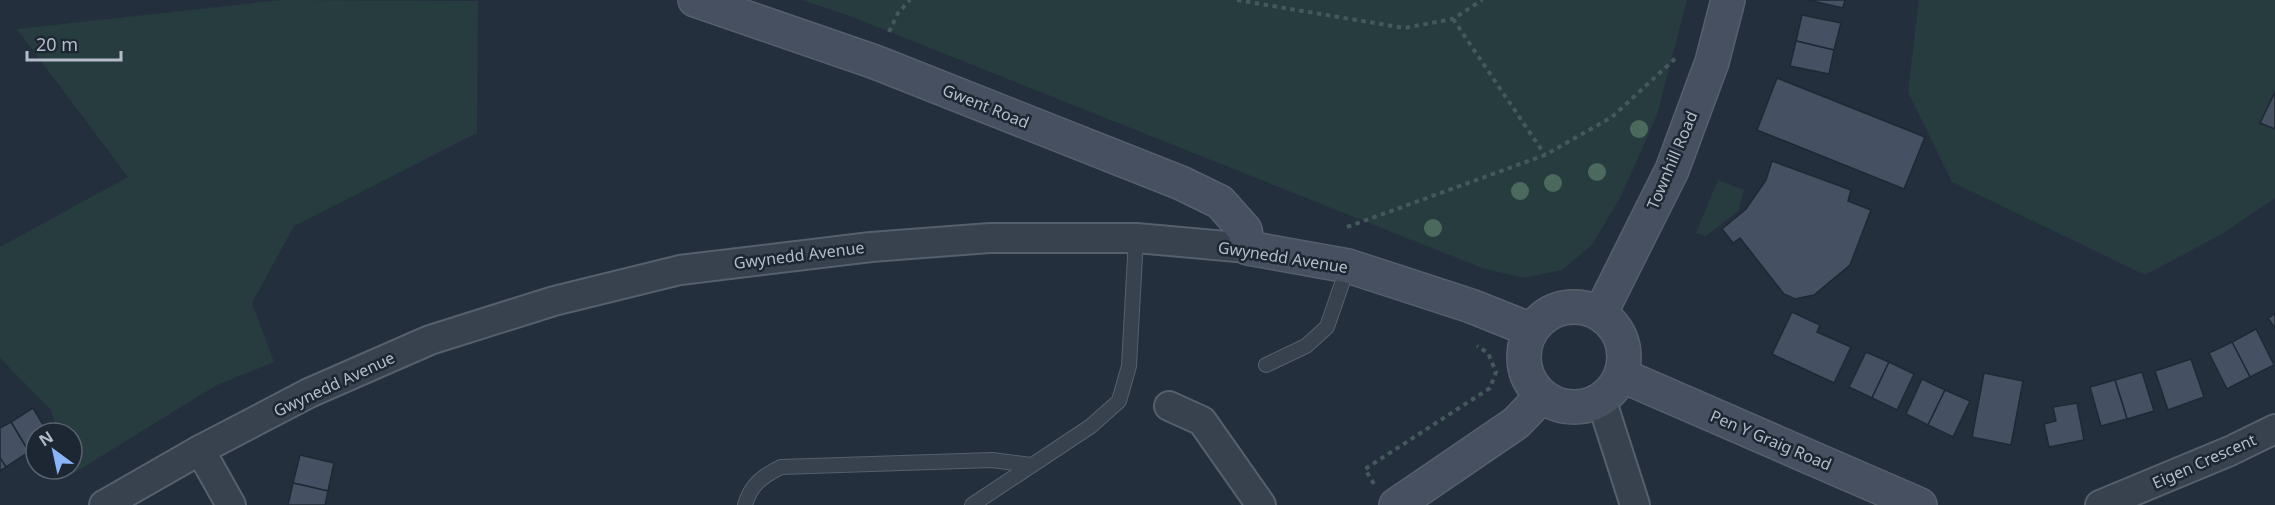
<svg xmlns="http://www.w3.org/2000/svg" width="2275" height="505" viewBox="0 0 2275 505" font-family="'Noto Sans',sans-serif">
  <rect width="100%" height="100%" fill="#242f3e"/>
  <g fill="#263c3f">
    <path d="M280,0l198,1 -1,132 -183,93 -42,77 22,59 -59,24 -144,89 -2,-6h3v-36h-14l-7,-23 -51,-52v-111l128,-70 -111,-148z"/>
    <path d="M802,0h885l-30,115 -36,81 -29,49 -30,25 -38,8 -42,-10 -632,-252z"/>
    <path d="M1919,0h356v198l-53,36 -77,41 -193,-93 -44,-90z"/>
    <path d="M1718,180l26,10 -6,21 -32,25 -10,-3z"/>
  </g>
  <g fill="#455162" stroke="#1f2835" stroke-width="1.5">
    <path d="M1808,0h37l-2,8z"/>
    <path d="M1802,15l39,8 -7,27 -38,-9z"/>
    <path d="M1796,41l38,9 -5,24 -39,-8z"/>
    <path d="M1777,78l148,59 -21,52 -147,-59z"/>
    <path d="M2275,92v37l-15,-6z"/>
    <path d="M1772,161l79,29 -3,11 23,9 -21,55 -36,30 -19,4 -11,-5 -44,-56 -7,5 -11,-14 24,-20 20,-29z"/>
    <path d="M1792,312l28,13 -3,7 34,15 -17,36 -62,-29z"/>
    <path d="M2275,314v14l-7,-10z"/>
    <path d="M2256,329l18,36 -24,12 -18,-35z"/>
    <path d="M2232,342l18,35 -23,12 -18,-36z"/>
    <path d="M1866,352l23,10 -17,36 -23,-11z"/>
    <path d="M2191,359l13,38 -36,13 -13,-39z"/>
    <path d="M1889,362l25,12 -17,36 -25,-12z"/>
    <path d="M2142,372l12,39 -27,8 -12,-39z"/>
    <path d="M1984,373l39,8 -12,64 -39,-8z"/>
    <path d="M1922,379l23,11 -17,35 -22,-11z"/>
    <path d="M2115,380l12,39 -26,7 -11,-39z"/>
    <path d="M1945,390l25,11 -17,36 -25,-12z"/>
    <path d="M2077,403l7,37 -35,7 -5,-23 12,-3 -3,-14z"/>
    <path d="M33,408l15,25h-12v15l-7,4 -18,-30z"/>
    <path d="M11,422l18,30 -23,15 -6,-9v-30z"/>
    <path d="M300,455l34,8 -6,28 -35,-8z"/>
    <path d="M0,458l6,9 -6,4z"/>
    <path d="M293,483l35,8 -3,14h-37z"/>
  </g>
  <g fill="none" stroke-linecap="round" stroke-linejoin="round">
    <g stroke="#565f6c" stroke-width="16">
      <g id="lane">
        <path d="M1266,365l40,-19 21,-19 21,-61"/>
        <path d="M745,505c6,-21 18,-29 36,-38l211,-7 39,5"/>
        <path d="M972,505l119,-79 28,-25 10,-35 7,-128"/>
      </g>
    </g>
    <g stroke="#565f6c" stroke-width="32">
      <g id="street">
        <path d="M1601,399l34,106"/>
        <path d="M1169,406l33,15 59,84"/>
        <path d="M200,450l31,55"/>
        <path d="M104,505l96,-55 109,-57 121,-53 124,-39 126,-31 191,-23 119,-9h146l112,10"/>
        <path d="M2100,505l130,-54 45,-22"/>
      </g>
    </g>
    <g stroke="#565f6c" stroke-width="36">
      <g id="secondary">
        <path d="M695,0l180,62 306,121 39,19 25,28 3,18 100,18 123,40 60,24"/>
        <circle cx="1574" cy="357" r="50"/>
        <path d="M1600,314l72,-144 40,-108 16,-62"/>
        <path d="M1621,375l299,130"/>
        <path d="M1396,505l120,-82 26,-27"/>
      </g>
    </g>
    <g stroke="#44595c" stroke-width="4" stroke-dasharray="4.5 4.5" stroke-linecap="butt">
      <path d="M1237,0l167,28 49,-9 29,-19"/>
      <path d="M1453,19l92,136"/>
      <path d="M889,32l9,-19 12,-13"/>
      <path d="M1347,227l198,-72 67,-38 66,-61"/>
      <path d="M1374,484l-9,-15 125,-81 6,-16 -8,-19 -11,-7"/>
    </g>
    <use href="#lane" stroke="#38414e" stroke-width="14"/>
    <use href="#street" stroke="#38414e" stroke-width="28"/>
    <use href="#secondary" stroke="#465061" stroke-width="33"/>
  </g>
  <g fill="#4b6a5d">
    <circle cx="1639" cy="129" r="9"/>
    <circle cx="1597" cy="172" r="9"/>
    <circle cx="1553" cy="183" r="9"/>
    <circle cx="1520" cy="191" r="9"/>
    <circle cx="1433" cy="228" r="9"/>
  </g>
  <g text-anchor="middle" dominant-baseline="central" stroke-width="5" stroke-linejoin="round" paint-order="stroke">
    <g font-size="16" fill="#b4bcc9" stroke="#1d2633">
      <text transform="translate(986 106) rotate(22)">Gwent Road</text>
      <text transform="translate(1672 160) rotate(-67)">Townhill Road</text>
      <text transform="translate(799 255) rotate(-7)">Gwynedd Avenue</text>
      <text transform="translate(1283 257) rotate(9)">Gwynedd Avenue</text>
      <text transform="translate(334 384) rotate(-25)">Gwynedd Avenue</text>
      <text transform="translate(1771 440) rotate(23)">Pen Y Graig Road</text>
      <text transform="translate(2204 461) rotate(-24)">Eigen Crescent</text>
    </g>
  </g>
  <g transform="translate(54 451) rotate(327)"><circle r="28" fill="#1d2633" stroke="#59626f" stroke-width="1.5"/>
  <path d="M0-4.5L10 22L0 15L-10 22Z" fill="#8ab4f8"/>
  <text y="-9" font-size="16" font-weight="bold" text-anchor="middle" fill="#b4bcc9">N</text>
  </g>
  <path d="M27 51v9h94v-9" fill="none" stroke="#b4bcc9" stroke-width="3"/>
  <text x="36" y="51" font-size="18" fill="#b4bcc9" stroke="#1d2633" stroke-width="4.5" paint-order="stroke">20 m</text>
</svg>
